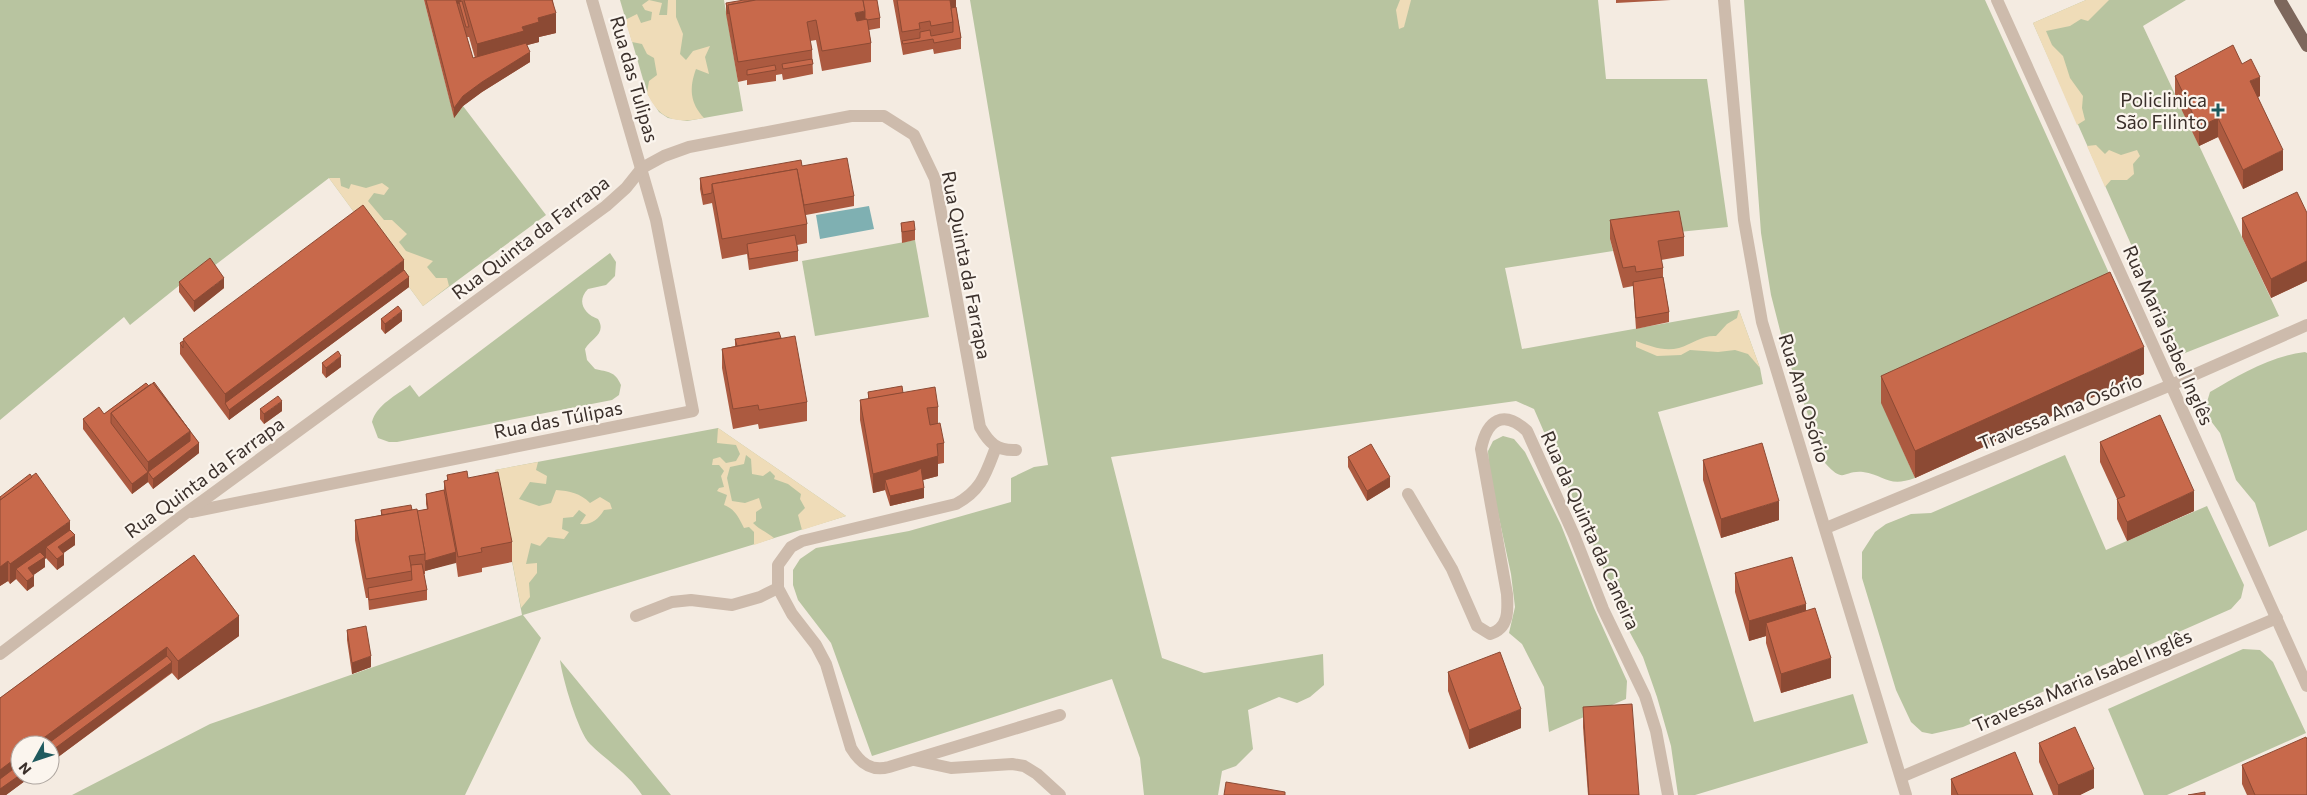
<svg xmlns="http://www.w3.org/2000/svg" width="2307" height="795" viewBox="0 0 2307 795" font-family="Commissioner,sans-serif">
  <rect width="100%" height="100%" fill="#f4ebe1"/>
  <g fill="#b8c4a0">
    <path d="M0,0h424l30,117 9,-11 83,109 -123,91 -94,-128 -119,91 -4,-5 -76,61 -6,-8 -124,103z"/>
    <path d="M620,0h104l19,111 -56,10 -19,-3 -9,-6 -12,-19z"/>
    <path d="M970,0h628l8,79h101l21,148 -118,12 3,12 -108,17 17,81 217,-39 21,58 3,16 -105,28 96,310 99,-28 15,49 -173,52h-17l-7,-49 -14,-49 -14,-40 -23,-43 -18,-49 -68,-156 -18,-8 -405,56 51,201 42,15 119,-19 1,31 -14,12 -13,6 -18,-6 -31,13 5,39 -17,17 -14,5 -4,24h-74l-4,-37 -28,-79 -240,77 -41,-113 -33,-43 -5,-15v-15l7,-11 16,-11 93,-17 102,-29v-24l23,-11 14,-2z"/>
    <path d="M1744,0h241l143,315 -246,88 33,75c-27,10 -30,-3 -52,-6 -21,-2 -18,13 -38,-9l-40,-113 -14,-55 -10,-62z"/>
    <path d="M2086,0h100l-43,26 136,290 -99,39 -147,-332z"/>
    <path d="M915,240l14,77 -114,19 -13,-75z"/>
    <path d="M610,253l6,9 -1,14 -9,9 -18,4c-12,12 -4,25 10,30 9,15 -7,19 -13,30l2,11 8,9c13,3 20,2 26,16l-2,10 -7,5 -215,42h-8l-11,-4 -6,-16c4,-17 25,-27 38,-37l9,12z"/>
    <path d="M2305,352l2,1v177l-38,17 -14,-44 -19,-23 -16,-47 -16,-21 6,-20c29,-17 61,-36 95,-40z"/>
    <path d="M718,428l128,88 -323,99 18,23 -76,157h-393l138,-71 312,-109 -27,-145z"/>
    <path d="M1503,436l11,3 11,13 36,73 33,83 33,73 -1,18 -77,33 -5,-45 -22,-43 -13,-11 6,-26 -4,-33 -22,-103 -1,-20 5,-10z"/>
    <path d="M2065,455l41,95 101,-44 37,79 -3,13 -10,11 -268,118 -31,7 -10,-2 -11,-10 -15,-32 -34,-112v-26l13,-20 11,-8 25,-10 20,-1z"/>
    <path d="M2243,649l17,1 13,12 33,71 -139,62h-23l-36,-86z"/>
    <path d="M560,660l111,135h-29c-13,-21 -35,-34 -52,-51 -12,-12 -28,-67 -30,-84z"/>
  </g>
  <g fill="#efdcb8">
    <path d="M649,0l13,3 -3,12h8l1,-15h8v17l7,17 -3,20 6,6 7,-9 17,-5 -5,11 4,17 -13,-5c-7,19 -6,34 8,49 -29,6 -44,2 -57,-25l2,-12 8,-6 -3,-17 -7,-4 -5,-10 -10,-2 -7,-22 12,-6 4,9 10,-3 1,-8 -7,-2 -3,-5z"/>
    <path d="M1400,0h11l-7,27 -5,2 -3,-19z"/>
    <path d="M2086,0h23l-21,21 -7,-2 -11,7 -24,5 6,14 11,11 7,22 13,18 -1,12 3,12 -8,5 -44,-102z"/>
    <path d="M2096,145l9,9 4,-4 12,5 16,-5 3,6 -7,8 1,10 -7,6h-16l-6,7 -18,-41z"/>
    <path d="M329,178h11l1,8 8,3 2,-5 15,4 16,-5 7,5 -5,7 -10,-2 -6,8 16,19h8l15,14 -8,8 7,9 27,10 -6,6 9,11h11l2,8 -26,20z"/>
    <path d="M1739,310l21,58 -12,-14 -13,-4 -17,2 -28,-2 -9,5 -24,1 -21,-9v-6c14,5 28,11 43,7 13,-4 24,-13 37,-12l11,-12 10,-6z"/>
    <path d="M718,428l128,88 -44,14 -4,-15 7,-7 -5,-9 1,-5 -13,-10 -14,-5 1,-3 -5,-5 -7,5 -11,-2 -1,-15 -5,-4 -2,9 -14,3 -3,11 5,23 13,2 14,-5 3,10 -6,4v9l-3,2c7,7 14,9 21,15l-20,7v-13l-5,-5 -5,1c-5,-10 -9,-19 -20,-23l3,-10 -10,-4 2,-3 5,-1 -3,-11 3,-5 -5,-6h-7l1,-6 7,-2 6,6 10,-2 4,-7 -4,-9 -19,-2z"/>
    <path d="M538,462l-2,8 11,6 -1,8 -16,-2 -11,17 20,7 12,-3 5,-13c14,1 24,3 34,13l10,-6 10,6 2,6 -8,1c-6,10 -13,15 -24,14l6,-9 -7,-5 -6,7 -10,1 -1,11 7,3 -5,7 -16,-2 -8,9 -9,-3 -5,21 11,-1v10l-8,10 1,14 -9,11 -26,-138z"/>
  </g>
  <path fill="#7fb0b2" d="M869,206l5,23 -54,10 -4,-24z"/>
  <g fill="none" stroke-linecap="round" stroke-linejoin="round">
    <g stroke="#cdbbac" stroke-width="12">
      <path d="M1724,0l20,220 18,102 144,473"/>
      <path d="M1997,0l310,686"/>
      <path d="M996,447c-10,26 -14,43 -40,57l-154,37 -11,6 -13,18v23l14,26 24,31 10,19 25,84c9,15 20,24 38,19l171,-52"/>
      <path d="M1408,494l44,75 25,57 13,8c19,-6 18,-23 17,-40l-26,-145c6,-29 22,-40 46,-18l47,104 29,74 42,87 11,35 12,64"/>
      <path d="M191,512l502,-101 -37,-191 -64,-220"/>
      <path d="M1826,528l345,-143 136,-60"/>
      <path d="M636,616l36,-14 19,-2 41,5 28,-8 18,-9"/>
      <path d="M0,654l186,-141 420,-307 20,-18 16,-20 22,-12 25,-9 162,-31h33l30,19 21,44 45,248c9,16 17,24 36,23"/>
      <path d="M914,760l37,8 61,-4 12,2 13,8 23,21"/>
      <path d="M1901,777l376,-159"/>
    </g>
    <path stroke="#7d675c" stroke-width="12" d="M2280,0l27,46"/>
  </g>
  <g fill="#ac5a40" fill-rule="evenodd">
    <path d="M424,0h129l3,33 -17,4v5l-12,3 3,17 -48,30 -19,14 -9,12zM467,37h2l6,21h-2z"/>
    <path d="M893,0h63v7l5,31v11l-27,5 -1,-5 -30,6z"/>
    <path d="M1616,0h55l-55,3z"/>
    <path d="M726,3l154,15v10l-11,2 2,13v19l-49,9 -6,-31 -6,1 2,9 1,24 -30,6 -1,-6 -6,1v6l-29,4v-5l-9,2 -12,-68z"/>
    <path d="M2242,64l18,32 -2,1 25,73 -40,19 -25,-52 -19,9 -24,-50v-20z"/>
    <path d="M802,166l52,30v10l-48,9 1,9v19l-10,2 1,6v10l-49,9 -2,-16 -25,5 -10,-56 -9,2 -3,-16v-11z"/>
    <path d="M2307,213v68l-36,17 -29,-61v-19z"/>
    <path d="M1610,220l74,17v19l-23,4 2,8v9l6,35v10l-33,7 -3,-43 -10,2 -13,-49z"/>
    <path d="M901,223l14,7v10l-13,3z"/>
    <path d="M404,270l5,17 -180,133 -49,-66v-11l3,-2v-2z"/>
    <path d="M179,282l45,6 -30,24 -15,-20z"/>
    <path d="M381,319l21,2 -17,13 -4,-5z"/>
    <path d="M781,338l26,64v19l-48,8 -1,-5 -25,5 -11,-61v-19l13,-3v-7z"/>
    <path d="M322,363l19,4 -15,11 -4,-5z"/>
    <path d="M2144,374l-229,104 -34,-75v-27z"/>
    <path d="M146,383l53,70 -46,36 -5,-7 -16,12 -49,-65v-10l21,-5z"/>
    <path d="M868,392l35,1 35,14v17l6,19v20l-6,1v12l-15,4 1,18 -34,8 -5,-16 -12,3 -13,-73v-20l8,-1z"/>
    <path d="M260,409l22,2 -18,13 -4,-5z"/>
    <path d="M2100,442l94,69 -67,30 -10,-22v-20l-17,-37z"/>
    <path d="M1348,457l42,30 -23,14 -19,-34z"/>
    <path d="M1703,460l76,60 -58,18 -18,-58z"/>
    <path d="M447,475l21,3 44,64v20l-30,6v4l-24,5 -2,-15 -31,9v3h-1l3,16v10l-58,10 -1,-12h-2l-11,-58v-20l26,-5v-5h31l5,1 10,-2 -1,-5v-10l18,-4v-9l3,-1z"/>
    <path d="M0,497l70,33 5,15 -12,8 1,12 -7,5 -11,-12 -1,1v8l-12,8 1,11 -7,5 -11,-12 -6,5 -2,-3 -8,5z"/>
    <path d="M194,555l45,61v20l-61,44 -6,-7 -122,90v-18h-30v30h13l-27,20h-6v-97z"/>
    <path d="M1735,573l71,38 25,67 -50,15 -15,-50v-7l-17,5 -14,-49z"/>
    <path d="M347,630l24,37 -19,7 -5,-34z"/>
    <path d="M1448,672l73,56 -52,21 -21,-58z"/>
    <path d="M1583,707l56,88h-51l-5,-68z"/>
    <path d="M2039,743l55,45 -14,7h-27l-14,-33z"/>
    <path d="M2242,765l65,30h-60l-5,-11z"/>
    <path d="M1951,779l82,16h-82z"/>
  </g>
  <g fill="#8c4a34">
    <path d="M455,0h6v3l-6,2z"/>
    <path d="M950,0h6v17l-5,1z"/>
    <path d="M865,11v20l-10,2v-20z"/>
    <path d="M556,13v20l-17,4v5l-15,4 -47,18v-20l45,-17 16,-9z"/>
    <path d="M530,52v10l-48,30 -19,14 -9,12v-10l9,-12 19,-14z"/>
    <path d="M2260,77v19l-10,5v-20z"/>
    <path d="M2218,118v19l-19,9v-19z"/>
    <path d="M2283,150v20l-40,19v-19z"/>
    <path d="M404,260v20l5,-3v10l-180,133v-10l-4,-7v-9z"/>
    <path d="M2307,261v20l-36,17v-19z"/>
    <path d="M224,278v10l-30,24v-11z"/>
    <path d="M402,311v10l-17,13v-10z"/>
    <path d="M2144,347v27l-229,104v-27z"/>
    <path d="M341,356v11l-15,11v-10z"/>
    <path d="M282,401v10l-18,13v-10z"/>
    <path d="M190,431l9,12v10l-46,36v-10l-5,-7v10l-16,12v-10l16,-12v-10z"/>
    <path d="M938,456v20l-50,13 -3,-9v10l-12,3v-19z"/>
    <path d="M1390,477v10l-23,14v-10z"/>
    <path d="M924,488v10l-34,8v-10z"/>
    <path d="M2194,491v20l-67,30v-19z"/>
    <path d="M1779,501v19l-58,18v-19z"/>
    <path d="M70,521v17l5,-3v10l-17,12 -12,-10v11l-1,1v8l-17,12 -12,-10v10l-6,5v-20z"/>
    <path d="M456,552v11l-31,8v-10z"/>
    <path d="M64,554v11l-7,5v-11z"/>
    <path d="M8,561v20l-8,5v-19z"/>
    <path d="M34,576v10l-7,5v-10z"/>
    <path d="M1806,604v20l-40,-1v13l-17,5v-20z"/>
    <path d="M239,616v20l-61,44v-19z"/>
    <path d="M167,647v19l5,-4v10l-122,91v-18h-16z"/>
    <path d="M371,656v11l-19,7v-11z"/>
    <path d="M1831,658v20l-50,15v-19z"/>
    <path d="M1521,709v19l-52,21v-19z"/>
    <path d="M20,755v20h13l-27,20h-6v-25z"/>
    <path d="M2094,769v19l-14,7h-22v-10z"/>
  </g>
  <g fill="#c8694b" stroke="#8c4a34">
    <path d="M426,0h30l17,58 53,-15 4,9 -48,30 -19,14 -9,12z"/>
    <path d="M464,0h88l4,13 -18,5 1,4 -17,5 2,4 -47,13z"/>
    <path d="M744,0h12l-28,5v9l-2,-11z"/>
    <path d="M756,0h107l2,11 -10,2 2,8 10,-2 4,24 -49,8 -6,-31 -9,2 5,28 -74,12 -10,-57z"/>
    <path d="M863,0h14l3,18 -13,2v-1h-2v-8z"/>
    <path d="M897,0h53l3,22 -22,4 -1,-5 -11,2 1,6 -18,3z"/>
    <path d="M462,1l7,26h-3l-7,-25z"/>
    <path d="M956,7l5,31 -27,5 -1,-4 -30,5 -1,-3 18,-3v-6l10,-2 1,6 22,-4v-10l-2,-14z"/>
    <path d="M2233,45l9,19 9,-5 9,18 -10,4 33,69 -40,20 -25,-52 -19,9 -24,-51z"/>
    <path d="M812,59l1,5 -30,5 -1,-5z"/>
    <path d="M775,65l1,5 -29,5v-5z"/>
    <path d="M847,158l7,38 -50,9 -7,-36 -85,15v9l-9,2 -3,-17 101,-18 1,6z"/>
    <path d="M797,169l10,55 -85,15 -10,-55z"/>
    <path d="M2297,192l10,21v48l-36,18 -29,-61z"/>
    <path d="M363,205l41,55 -179,134 -42,-55z"/>
    <path d="M1679,211l5,26 -26,4 5,27 -27,4 -1,-6 -12,2 -13,-48z"/>
    <path d="M914,221l1,9 -13,2 -1,-9z"/>
    <path d="M795,235l3,16 -49,8 -2,-15z"/>
    <path d="M210,258l14,20 -30,23 -15,-19z"/>
    <path d="M404,270l5,7 -180,133 -4,-7z"/>
    <path d="M2110,272l34,75 -229,104 -34,-75z"/>
    <path d="M1663,277l6,35 -33,6 -3,-36z"/>
    <path d="M398,306l4,5 -17,13 -4,-5z"/>
    <path d="M779,332l2,6 -44,8 -2,-7z"/>
    <path d="M795,336l12,66 -48,8 -1,-5 -25,4 -11,-60z"/>
    <path d="M183,341v7l-3,-5z"/>
    <path d="M338,351l3,5 -15,12 -4,-5z"/>
    <path d="M154,382l36,49 -37,-48z"/>
    <path d="M146,383l3,3 2,-2 -40,29v10l37,49 -16,12 -49,-65 16,-12 5,7z"/>
    <path d="M153,383l37,48 -42,31 -37,-49z"/>
    <path d="M902,386l1,7 -34,6 -1,-7z"/>
    <path d="M935,387l3,20 -11,1 3,17 10,-2 4,20 -7,1 1,12 -65,18 -13,-74z"/>
    <path d="M278,396l4,5 -18,13 -4,-5z"/>
    <path d="M2160,415l34,76 -67,31 -10,-23 8,-3 -25,-54z"/>
    <path d="M190,431l9,12 -46,36 -5,-7 42,-31z"/>
    <path d="M1762,443l17,58 -58,18 -18,-59z"/>
    <path d="M1371,444l19,33 -23,14 -19,-34z"/>
    <path d="M921,468l3,20 -34,8 -5,-16 32,-9z"/>
    <path d="M467,471l1,7 30,-6 14,70 -31,6 1,4 -24,5 -14,-76 4,-1 -1,-5z"/>
    <path d="M36,473l34,48 -60,43 -2,-3 -8,6v-67z"/>
    <path d="M30,474l2,3 -32,23v-3z"/>
    <path d="M444,490l12,62 -31,9v-7l-8,-43 11,-2 -2,-15z"/>
    <path d="M411,505l1,5 -30,5 -1,-5z"/>
    <path d="M417,509l8,45 -16,2 3,15 -46,8 -11,-59z"/>
    <path d="M70,530l5,5 -17,12 6,7 -7,5 -11,-12z"/>
    <path d="M40,552l5,5 -17,11 6,8 -7,5 -11,-12z"/>
    <path d="M194,555l45,61 -61,45 -11,-14 -133,98h-14v10l-20,15v-72z"/>
    <path d="M1792,557l14,47 -57,17 -14,-48z"/>
    <path d="M422,564l5,26 -58,10 -1,-12 44,-8 -1,-15z"/>
    <path d="M1815,608l16,50 -50,16 -15,-51z"/>
    <path d="M366,626l5,30 -19,7 -5,-33z"/>
    <path d="M1500,652l21,57 -52,21 -21,-58z"/>
    <path d="M167,656l5,6 -122,90v-7h-4z"/>
    <path d="M1632,704l7,91h-50l-6,-88z"/>
    <path d="M2075,727l19,42 -36,16 -19,-42z"/>
    <path d="M2306,737l1,3v55h-52l-13,-30z"/>
    <path d="M2015,752l18,43h-75l-7,-16z"/>
    <path d="M20,764v11l-20,14v-10z"/>
    <path d="M1226,782l59,10v3h-61z"/>
    <path d="M2205,792v3h-17z"/>
  </g>
  <path fill="#1f5a5e" stroke="#fbf5ee" stroke-width="2" d="M2215.5 102.5h5v5h5v5h-5v5h-5v-5h-5v-5h5z"/>
  <g text-anchor="middle" dominant-baseline="central" stroke-width="4.5" stroke-linejoin="round" paint-order="stroke">
    <g font-size="19" fill="#3b302b" stroke="#fbf5ee">
      <text transform="translate(635 79) rotate(74)">Rua das Tulipas</text>
      <text transform="translate(530 237) rotate(-37)">Rua Quinta da Farrapa</text>
      <text transform="translate(967 265) rotate(79)">Rua Quinta da Farrapa</text>
      <text transform="translate(2169 335) rotate(66)">Rua Maria Isabel Inglês</text>
      <text transform="translate(1805 398) rotate(73)">Rua Ana Osório</text>
      <text transform="translate(2060 411) rotate(-22)">Travessa Ana Osório</text>
      <text transform="translate(558 419) rotate(-11)">Rua das Túlipas</text>
      <text transform="translate(204 477) rotate(-36)">Rua Quinta da Farrapa</text>
      <text transform="translate(1591 530) rotate(66)">Rua da Quinta da Caneira</text>
      <text transform="translate(2082 680) rotate(-23)">Travessa Maria Isabel Inglês</text>
    </g>
    <g font-size="19" fill="#3b302b" stroke="#fbf5ee" text-anchor="end">
      <text x="2207" y="99">Policlinica<tspan x="2207" dy="22">São Filinto</tspan></text>
    </g>
  </g>
  <g transform="translate(35 760) rotate(230)"><circle r="24" fill="#fbf5ee" stroke="#aea6a0"/>
  <path d="M0-4L9 19L0 12L-9 19Z" fill="#1f5a5e"/>
  <text y="-8" font-size="14" font-weight="bold" text-anchor="middle" fill="#3b302b">N</text>
  </g>
</svg>
